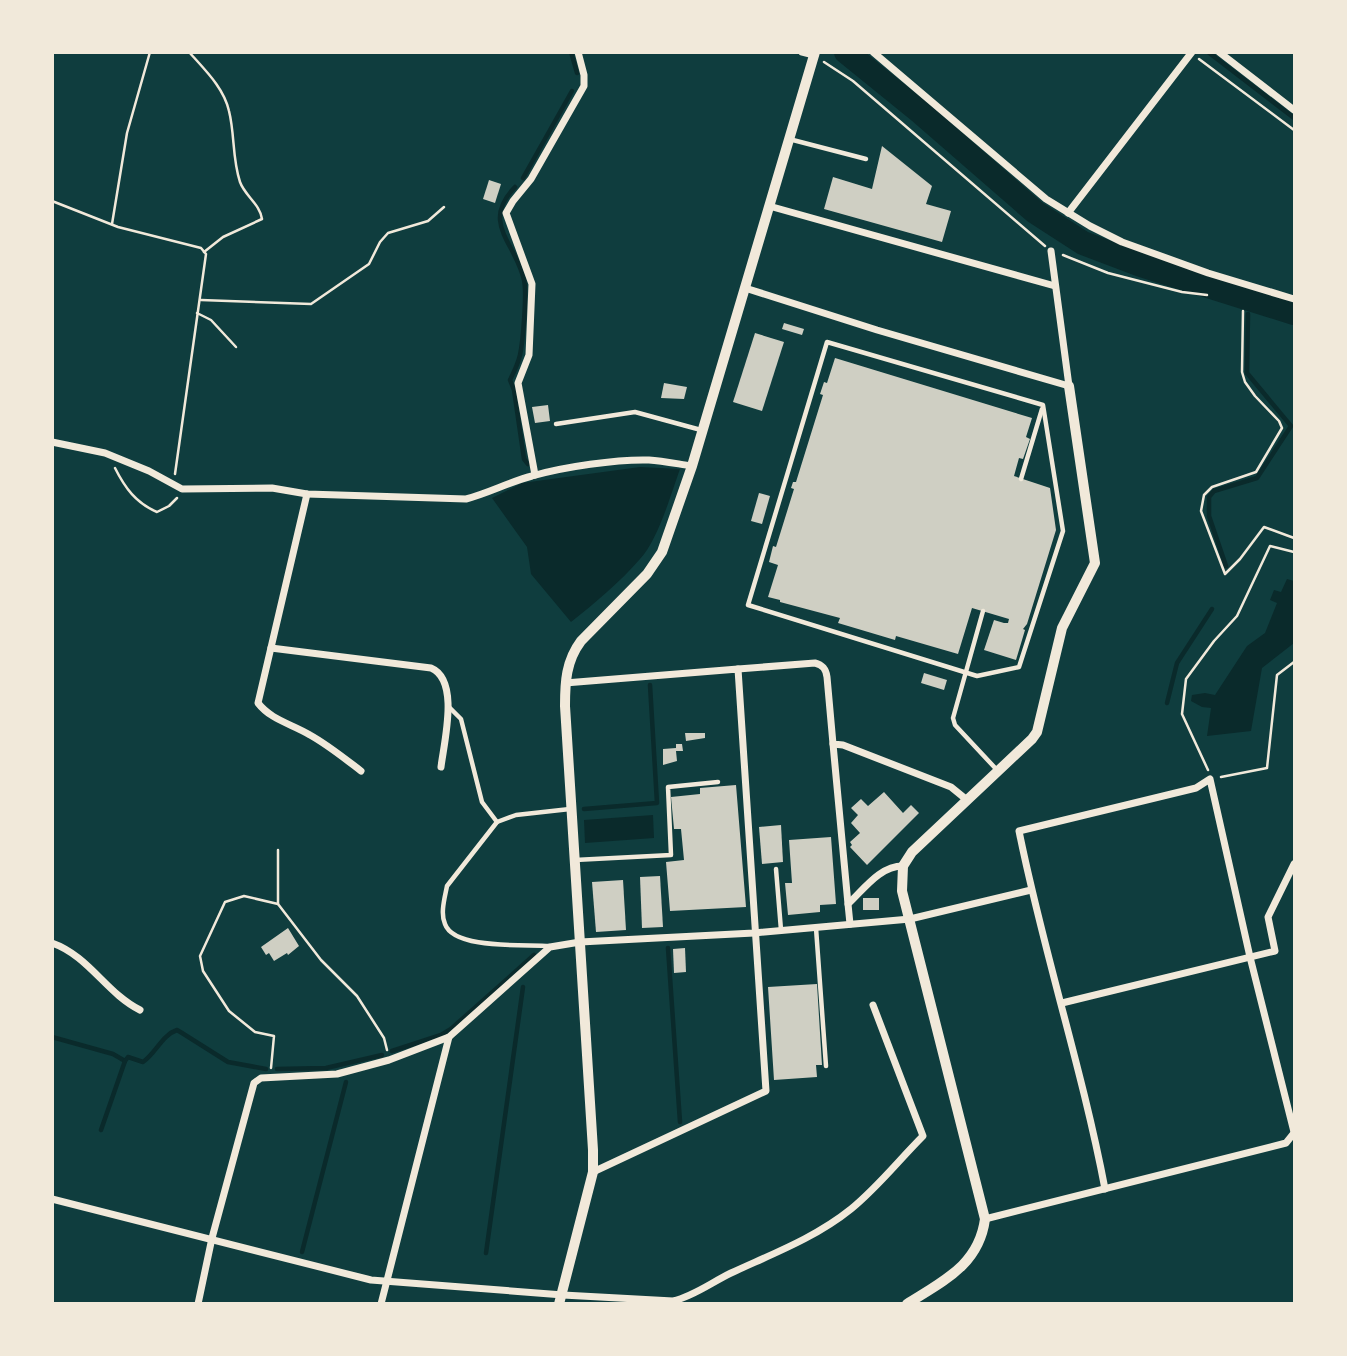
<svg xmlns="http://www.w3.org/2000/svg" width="1347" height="1356" viewBox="0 0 1347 1356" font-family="Quicksand,sans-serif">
  <rect width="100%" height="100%" fill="#0f3d3e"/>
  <g fill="#0a2a2b">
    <path d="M640,467l40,2c-9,25 -22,71 -40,90 -20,23 -45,44 -69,63l-40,-48 -4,-27 -35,-49 30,-15z"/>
    <path d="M1287,579l7,2v62l-32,25 -11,63 -44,5 4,-28 -9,-1 -11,-6 1,-6 13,-2 10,2 32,-49 18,-13 12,-30 -7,-3 4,-10 7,2z"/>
    <path d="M653,815l1,23 -69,5 -1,-23z"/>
  </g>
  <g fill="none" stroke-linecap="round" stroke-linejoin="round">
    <g stroke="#0a2a2b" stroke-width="4.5">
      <path d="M571,52l6,21"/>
      <path d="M1208,52l86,66"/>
      <path d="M523,178l49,-87"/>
      <path d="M515,187c-35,36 1,56 9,93 3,13 -1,61 -4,75 -2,9 -6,17 -10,25l4,10 10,69 4,5"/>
      <path d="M1226,566l-17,-50v-19l5,-6 43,-13 34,-52 -44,-53 1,-59"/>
      <path d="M1167,703l10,-40 35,-54"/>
      <path d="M584,809l73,-6 -7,-118"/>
      <path d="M668,948l12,174"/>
      <path d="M52,1037l61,17 12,7"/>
      <path d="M392,1051l49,-16 10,-6 83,-74"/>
      <path d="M277,1069l49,-1 56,-13"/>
      <path d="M101,1130l24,-69 3,-4 15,5c13,-9 19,-27 34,-32l5,3 46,29 38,7"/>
      <path d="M302,1252l44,-170"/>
      <path d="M486,1253l37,-266"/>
    </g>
    <path stroke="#0a2a2b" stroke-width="24" d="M846,52l74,60 115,100 48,31 58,22 153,48"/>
  </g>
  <g fill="#cfcfc3">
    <path d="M882,146l50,40 -6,18 25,7 -9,31 -118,-33 9,-32 39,12z"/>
    <path d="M489,180l12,4 -6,19 -12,-4z"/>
    <path d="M784,323l20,6 -2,6 -20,-6z"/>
    <path d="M755,333l29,9 -22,69 -29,-9z"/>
    <path d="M835,358l197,60 -6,19 4,2 -7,20 -4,-1 -5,18 36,12 6,42 -29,94 -4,5 2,1 -9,30 -32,-10 10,-30 10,3h4l1,-4 -37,-11 -14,46 -62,-18 -1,4 -57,-17 2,-5 -60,-16v-2l-12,-3 10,-32 -9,-3 4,-16 3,1 18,-58 -3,-1 2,-6h3l27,-87 -3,-1 4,-12 3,1z"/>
    <path d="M664,383l23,4 -3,12 -23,-1z"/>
    <path d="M548,405l2,16 -15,2 -3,-16z"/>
    <path d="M759,493l11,3 -8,28 -11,-3z"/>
    <path d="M924,673l23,7 -3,10 -23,-7z"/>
    <path d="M685,733h20v5l-19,3z"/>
    <path d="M676,744h6l1,7h-7l1,10 -14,4v-16l13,-1z"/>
    <path d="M736,785l10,122 -76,4 -4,-49 18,-2 -3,-31h-7l-3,-32 29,-3v-6z"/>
    <path d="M884,792l19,21 8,-8 8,8 -52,52 -17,-18 2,-2 -2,-3 10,-9 -9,-10 7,-8 -7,-7 10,-9 7,7z"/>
    <path d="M781,825l2,37 -21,2 -3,-37z"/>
    <path d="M831,837l5,67 -16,1v7l-32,3 -3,-32h7l-3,-43z"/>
    <path d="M660,876l3,51 -21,1 -2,-51z"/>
    <path d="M623,880l3,50 -30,2 -4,-50z"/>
    <rect x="863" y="898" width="16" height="12"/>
    <path d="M288,928l11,18 -11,9 -1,-2 -13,8 -5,-8 -3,2 -5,-8z"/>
    <path d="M685,948l1,24 -12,1 -1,-24z"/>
    <path d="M817,984l5,81h-6l1,12 -43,3 -6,-93z"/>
  </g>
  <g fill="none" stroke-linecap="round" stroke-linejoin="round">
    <g stroke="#f1e9da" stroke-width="2.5">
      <path d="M189,52c16,18 35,36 40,59 6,24 3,47 11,71 5,14 20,22 22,37l-39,18 -19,15"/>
      <path d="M1199,59l95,71"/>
      <path d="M824,62l29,19 192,165"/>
      <path d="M52,201l66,26 83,21 5,6 -31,220"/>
      <path d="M112,224l15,-91 23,-81"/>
      <path d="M1063,255l45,18 74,19 25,3"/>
      <path d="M201,300l110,4 58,-40 11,-22 8,-9 40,-12 16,-14"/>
      <path d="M1243,311l-1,61 3,10 10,14 24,25 3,7 -26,44 -44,15 -8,8 -3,16 24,63 15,-15 24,-32 30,11"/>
      <path d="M197,313l14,7 25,27"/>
      <path d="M115,468c10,20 21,35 42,44l12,-6 8,-8"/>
      <path d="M1208,770l-26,-56 4,-35 28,-38 23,-25 33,-70 24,6"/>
      <path d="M1221,777l46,-9 10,-93 17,-13"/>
      <path d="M278,850v54l43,56 36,36 27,42 3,12"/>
      <path d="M271,1068l3,-32 -19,-4 -26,-21 -26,-40 -3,-15 25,-54 19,-6 34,8"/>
    </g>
    <g stroke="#f1e9da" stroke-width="4.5">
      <path d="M789,139l77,20"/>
      <path d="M827,342l216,63 20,126 -44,136 -42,9 -229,-71z"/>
      <path d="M556,424l79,-12 66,18"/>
      <path d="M1021,479l21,-70"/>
      <path d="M983,611l-30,107 2,7 42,45"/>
      <path d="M448,706l13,13 21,83 15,20"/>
      <path d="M575,860l96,-5 -3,-68 50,-5"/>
      <path d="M776,869l5,61"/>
      <path d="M816,928l10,138"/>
      <path d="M549,946c-23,-2 -95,4 -104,-22 -5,-11 0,-27 2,-38l50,-64 19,-7 54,-6"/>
    </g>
    <g stroke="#f1e9da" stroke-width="7">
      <path d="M802,52l12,3"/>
      <path d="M873,52l173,147 44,27 32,16 86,31 86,26"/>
      <path d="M1219,52l75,58"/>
      <path d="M769,206l286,80"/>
      <path d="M1068,213l124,-161"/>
      <path d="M745,288l132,42 192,56 -18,-135"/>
      <path d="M52,442l53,11 44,18 33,18 90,-1 35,6 159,5c23,-6 43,-17 66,-23 31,-9 85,-17 117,-16 14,1 29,4 43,6"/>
      <path d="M535,475l-17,-92 11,-28 3,-71 -26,-71 7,-12 18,-22 53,-93v-11l-6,-23"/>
      <path d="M307,494l-49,209c13,17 34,21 52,32 18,10 34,23 51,36"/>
      <path d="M271,648l160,20c29,12 13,74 10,99"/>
      <path d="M738,669l77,-6c8,2 11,6 12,14l6,67 10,1 108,42 16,13"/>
      <path d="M565,683l173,-14 28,422 -173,81"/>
      <path d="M833,744l15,160"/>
      <path d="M850,924l-2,-20c17,-16 32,-38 55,-38"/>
      <path d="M52,943c37,13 54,50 88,67"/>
      <path d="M1062,1003l213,-52 -7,-34 26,-53"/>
      <path d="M1105,1189c-23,-121 -62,-238 -86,-358l177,-43 14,-9 40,178 44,175"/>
      <path d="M52,1199l319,81 192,15 110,6c21,-5 39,-19 58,-28 41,-19 84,-35 120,-64 26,-21 48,-49 72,-73l-50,-131"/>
      <path d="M985,1219l301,-76 8,-10"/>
      <path d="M198,1304l14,-66 42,-155 7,-5 76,-4 52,-14 60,-23 101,-90 30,-5 174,-9 156,-14 121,-29"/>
      <path d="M381,1304l68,-267"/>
    </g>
    <g stroke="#f1e9da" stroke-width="10">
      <path d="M559,1304l34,-132v-22l-28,-444c0,-24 1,-45 16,-65l66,-67 15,-22 30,-86 123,-414"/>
      <path d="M907,1304c36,-23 72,-39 78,-85l-83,-328 1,-25 9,-14 120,-113 5,-7 25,-104 33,-65 -26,-177"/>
    </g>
  </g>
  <rect width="1347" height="1356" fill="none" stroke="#f1e9da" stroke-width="108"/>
</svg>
